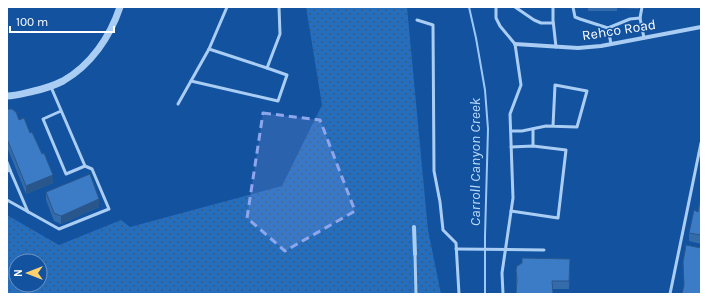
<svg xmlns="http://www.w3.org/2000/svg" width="708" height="301" viewBox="0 0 708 301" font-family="Karla,sans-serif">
  <defs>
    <pattern id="grass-dots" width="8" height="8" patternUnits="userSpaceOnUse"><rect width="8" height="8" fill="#256dbd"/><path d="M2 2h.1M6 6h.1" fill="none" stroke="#3c5979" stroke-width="1.8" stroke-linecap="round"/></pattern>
  </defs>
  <rect width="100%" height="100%" fill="#12529f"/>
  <path fill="url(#grass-dots)" fill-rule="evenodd" d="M306,7h101l21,223 13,64h-130l-9,-1 -1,1h-294v-79l52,30 62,-25 9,7 152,-41 40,-81zM16,261h24v24h-24z"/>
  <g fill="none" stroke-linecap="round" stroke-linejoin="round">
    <path stroke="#9cc8f7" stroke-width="2" d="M469,7l7,31 9,52 3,39 -3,107v58"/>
    <g stroke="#aacdf4" stroke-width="3">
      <path d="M227,7l-18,42 58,19 13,-34 -1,-27"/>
      <path d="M496,7v11l4,8 15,18 6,41 -11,29 3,84 -11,75 1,21"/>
      <path d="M515,7l19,13 7,3h12"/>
      <path d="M553,7v13l3,27"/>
      <path d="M573,7l2,10 5,2 28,9 3,16"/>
      <path d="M642,7l-2,11 4,20"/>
      <path d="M417,20l16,5 1,146 6,31 3,28 13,13 3,51"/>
      <path d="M608,28l22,-9 10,-1"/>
      <path d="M191,81l87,20 9,-26 -20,-7"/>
      <path d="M51,87l3,7 31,72 -19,8 -23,-55 18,-8"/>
      <path d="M178,104l31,-55"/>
      <path d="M511,131h11l24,-5 31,1 10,-36 -32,-6 -2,41"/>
      <path d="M533,146v-17"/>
      <path d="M7,162l3,8"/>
      <path d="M7,171l3,-1 18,42"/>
      <path d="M7,200l52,29 50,-20 -17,-40 -7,-3"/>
      <path d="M511,211l47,7 8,-68 -33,-4 -22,1"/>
      <path d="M456,249l88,1"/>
      <path d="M415,254l1,40"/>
      <path d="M670,294l31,-151"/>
    </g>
    <g stroke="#aacdf4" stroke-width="4">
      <path d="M515,44l63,4 23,-2 100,-19"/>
      <path d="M414,227l1,27"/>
    </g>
    <path stroke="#aacdf4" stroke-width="7" d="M7,96c9,0 18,-3 27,-5 9,-2 21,-6 29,-10 28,-16 47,-44 57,-74"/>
  </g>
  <g fill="#346baa">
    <path d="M588,7h51v2l-22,-1v3h-29z"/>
    <path d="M7,110l12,10 11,13 23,50 -27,11 -19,-47z"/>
    <path d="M46,192l53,15 -38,17 -7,-3 -8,-21z"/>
    <path d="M701,196v48l-12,-3v-8l9,-21z"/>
    <path d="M570,259l-1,30h-16l-37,-4v-15z"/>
  </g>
  <g fill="#2a578b">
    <path d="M53,175v8l-27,11v-8z"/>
    <path d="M99,199v8l-38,17v-8z"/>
  </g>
  <g fill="#3c7cc6" stroke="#2a578b">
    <path d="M9,109h3l4,3 3,8 5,-2 6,15 2,-1 10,22 2,-1 9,22 -27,11 -19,-47v-29z"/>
    <path d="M90,174l9,25 -38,17 -7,-3 -8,-21z"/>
    <path d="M701,196v39l-12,-2 5,-23 4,2z"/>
    <path d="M686,245l15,3v46h-19l2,-9 -1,-23z"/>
    <path d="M522,258l48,1 -1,22h-17l1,13h-37l1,-14 -1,-10 1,-4 5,-3z"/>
  </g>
  <path fill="#8ea6ec" fill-opacity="0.2" stroke="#8ea6ec" stroke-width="3" stroke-dasharray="8 5" stroke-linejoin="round" d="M263,113l57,7 35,91 -70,40 -38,-33z"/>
  <g text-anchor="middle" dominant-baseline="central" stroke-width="3" stroke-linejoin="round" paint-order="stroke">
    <g font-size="14" fill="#fff" stroke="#12529f">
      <text transform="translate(619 30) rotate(-9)">Rehco Road</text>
    </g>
    <g font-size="15" font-style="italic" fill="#b7d7fb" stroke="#12529f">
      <text transform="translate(475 162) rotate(-90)">Carroll Canyon Creek</text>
    </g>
  </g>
  <rect width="708" height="301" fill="none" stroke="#ffffff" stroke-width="16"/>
  <g transform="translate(28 273) rotate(270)"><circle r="19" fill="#12529f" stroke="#7197c5"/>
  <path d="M0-3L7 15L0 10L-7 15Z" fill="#ffd26d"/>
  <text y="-6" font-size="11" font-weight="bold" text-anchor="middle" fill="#ffffff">N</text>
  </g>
  <path d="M10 26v6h104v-6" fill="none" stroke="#ffffff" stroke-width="2"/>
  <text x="16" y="26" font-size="12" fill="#ffffff" stroke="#12529f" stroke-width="3" paint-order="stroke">100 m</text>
</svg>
